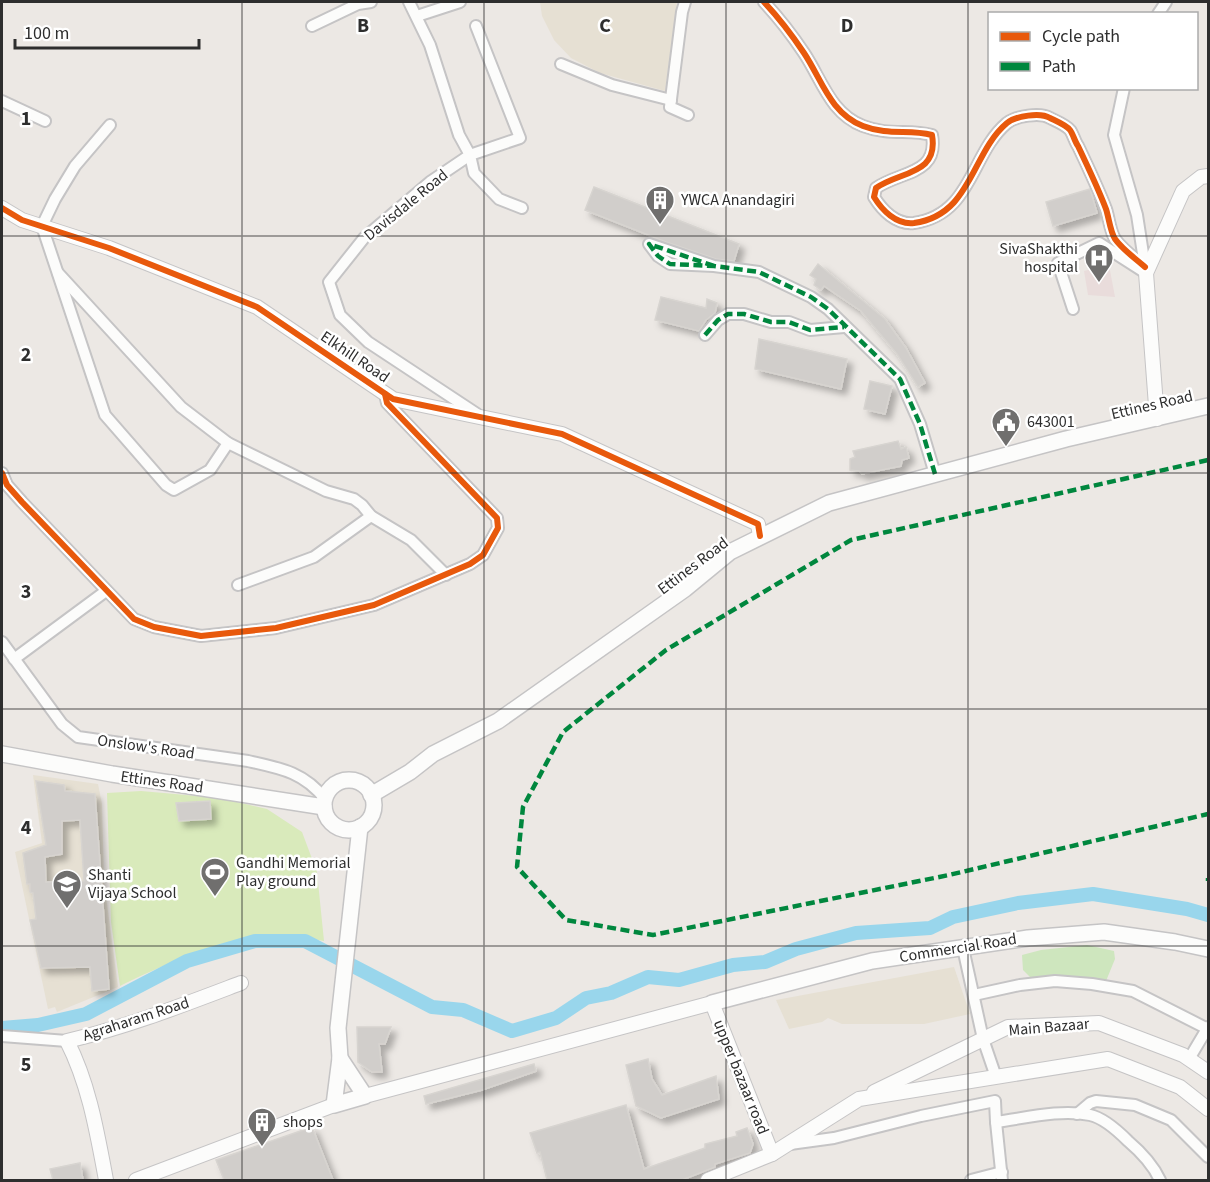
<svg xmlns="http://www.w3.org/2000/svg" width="1210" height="1182" viewBox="0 0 1210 1182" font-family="'Source Sans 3',sans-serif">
  <defs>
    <filter id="shadow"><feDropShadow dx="5.5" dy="5.5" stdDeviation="3" flood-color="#0004"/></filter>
  </defs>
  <rect width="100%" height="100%" fill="#ece8e4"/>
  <g fill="#e6e0d3">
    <path d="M540,2h137l-12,89 -65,-18 -29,-15 -17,-18 -12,-24z"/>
    <path d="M33,775l65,9 4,20 2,77 14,106 -61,25 -2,-5 -7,2 -33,-157 27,-9z"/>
    <path d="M954,967l16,47 -46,10h-82l-14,-6 -6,4 -33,7 -13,-29z"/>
  </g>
  <path fill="#e9dcdb" d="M1109,265l6,32 -27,-2 -4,-24z"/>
  <path fill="#cee6be" d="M1087,945l27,6 1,8 -9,22 -58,-4 -17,1 -8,-8 -1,-15 19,-5z"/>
  <path fill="#d9eabb" d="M141,791l79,7 47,11 35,23 15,40 7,69c-11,-2 -22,-5 -32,-5 -57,-2 -122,25 -172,50l-9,-64 -4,-129z"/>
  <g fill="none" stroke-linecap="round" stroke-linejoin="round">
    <path stroke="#99d6ec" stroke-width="14" d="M2,1028l36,-3 48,-11 101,-53 68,-20h50l127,66 31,3 49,21 44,-13 30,-20 25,-5 37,-16 31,3 54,-15 32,-3 31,-13 60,-16 74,-5 23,-11 65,-14 75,-9 94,15 21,6"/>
  </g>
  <g fill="#d1cecb" stroke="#d7d4d0" stroke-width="1.5" fill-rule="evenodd" filter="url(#shadow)">
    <path d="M594,187l145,57 -5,17 -18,-2 -50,-17 -81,-32z"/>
    <path d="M1090,189l7,24 -44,13 -7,-24z"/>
    <path d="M818,264l67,55 21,29 19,35 -7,4 -21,-33 -36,-43 -37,-25 -3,4 -7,-5 2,-6 -6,-4z"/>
    <path d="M661,297l45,11 1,-9 10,4 -2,10 -9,7 -7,11 -44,-11z"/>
    <path d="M759,339l88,20 -6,30 -86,-20z"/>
    <path d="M870,381l22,5 -7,28 -21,-5z"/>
    <path d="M898,441l3,8 5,-2 3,11 -7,2 -1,6 -39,8 -3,-3 -9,-1v-11l5,-2 -2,-6z"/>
    <path d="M36,781l28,4 1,6 30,3 14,195 -17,2 -2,-24 -49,1 -11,-48 6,-1 -3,-26 -3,-1v-8h-3l-4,-31 23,-8zM80,820l4,61 -38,1 -1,-25 17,-3v-33z"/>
    <path d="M210,801l1,18 -32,2 -3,-18z"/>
    <path d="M357,1027h34l-6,17h-6l3,28h-10l-14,-10z"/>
    <path d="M648,1059l4,20 10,16 54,-19 3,23 -58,19 -25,-12 -10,-41z"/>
    <path d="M534,1064l2,7 -54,19 -56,14 -2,-8z"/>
    <path d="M626,1105l18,64 61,-21v-4l32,-8 -1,-4 11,-4 6,16 -3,9 -35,11v3l-33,13h-135l-7,-28 -3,1 -7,-20z"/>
    <path d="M312,1127l21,53h-109l-8,-20z"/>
    <path d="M80,1163l3,17h-30l-3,-11z"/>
  </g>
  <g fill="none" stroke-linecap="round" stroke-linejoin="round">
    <g stroke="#c5c4c5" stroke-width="14">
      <g id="minor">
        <path d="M409,2l21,43 29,90 11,20 -40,27 -66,56 -35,44 11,33 28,27 109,72"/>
        <path d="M685,2l-3,10 -12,95 18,8"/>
        <path d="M764,2c14,15 28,33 40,51 18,27 26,60 59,73 26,10 45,3 69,9 7,40 -32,36 -56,53l-2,9c8,13 22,28 40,26 58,-8 57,-70 93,-100 9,-7 33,-11 43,-5 6,3 16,7 20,12 3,4 5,12 8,16 10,21 20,42 28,63 3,9 4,22 9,30 8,11 21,20 30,28"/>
        <path d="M1158,14l8,-12"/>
        <path d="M417,16l43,-14"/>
        <path d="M312,26l46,-22 13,-2"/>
        <path d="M476,26l44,112 -50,17 4,18 25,26 23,9"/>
        <path d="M561,64l51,21 59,15"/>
        <path d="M2,101l43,20"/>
        <path d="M110,125l-35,41 -20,33 -13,27 63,189 61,70 8,5 36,-20 18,-27"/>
        <path d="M714,266l-65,-22 9,12 12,8 44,2 45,6 52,25 17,12 72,70 20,45 15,50"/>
        <path d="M58,273l123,134 47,36 98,48 28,8 8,6 9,11 40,24 35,35"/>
        <path d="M1073,309l-15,-46 41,-20 47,30 -9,-58 -23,-80 10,-47"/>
        <path d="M705,335l13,-15 10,-6h16l27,8h18l21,8 34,-3"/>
        <path d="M2,473l5,12 15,17 112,117 20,8 47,9 75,-8 98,-23 96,-41 13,-9 15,-27 -1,-10 -110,-115 -2,-9"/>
        <path d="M238,585l76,-28 57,-41"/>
        <path d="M2,642l60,82 16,13 170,24c32,7 56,11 77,38"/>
        <path d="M14,659l92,-68"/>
        <path d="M963,948l20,91 13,38"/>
        <path d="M974,995l46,-10 35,-4 37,3 41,7 75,38"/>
        <path d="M2,1036l65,5"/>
        <path d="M1189,1059l19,-32"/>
        <path d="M1077,1114l13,-11 6,-2 39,4 36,15 37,37"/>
        <path d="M996,1122l6,58"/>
        <path d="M790,1144l44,-6 87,-22 74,-15 1,21c30,-4 64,-13 94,-7 14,3 28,16 38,26 13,11 25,24 32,39"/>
        <path d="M971,1180l31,-8"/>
      </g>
    </g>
    <g stroke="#c5c4c5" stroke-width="16">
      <g id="tertiary">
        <path d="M2,208l20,12 87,28 148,59 136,92 169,35 196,90 2,12"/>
        <path d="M1157,419l-11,-146 37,-82 18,-14 7,-1"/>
        <path d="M874,1092l134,-65 91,-4 84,32 25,17"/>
        <path d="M365,1096l347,-93 60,151 -64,26"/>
        <path d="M772,1154l87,-55 249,-40 72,28 28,22"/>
        <path d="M106,1180c-9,-48 -17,-96 -39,-139 60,-14 116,-36 174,-58"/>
        <path d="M136,1180l198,-75"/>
      </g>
    </g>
    <g stroke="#c5c4c5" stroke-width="18">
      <g id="secondary">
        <path d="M2,754l110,20 212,33"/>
        <circle cx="349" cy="805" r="25"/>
        <path d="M371,795l39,-23 23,-18 65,-33 187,-132 45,-37 99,-49 237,-64 142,-33"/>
        <path d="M712,1003l160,-42 156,-23 76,-6 71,10 33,7"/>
        <path d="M340,1058l-2,-30 22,-201"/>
        <path d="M340,1058l25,38 -31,9z"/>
      </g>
    </g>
    <use href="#minor" stroke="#fcfcfb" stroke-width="10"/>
    <use href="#tertiary" stroke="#fcfcfb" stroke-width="14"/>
    <use href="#secondary" stroke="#fcfcfb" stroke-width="15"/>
    <g stroke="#00873e" stroke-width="4.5" stroke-dasharray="9 4.5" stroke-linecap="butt">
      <path d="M714,266l-65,-22 9,12 12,8 44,2 45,6 52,25 17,12 72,70 20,45 15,50"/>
      <path d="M705,335l13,-15 10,-6h16l27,8h18l21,8 34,-3"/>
      <path d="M1208,460l-357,80 -185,110 -103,82 -40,75 -6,60 49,53 87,15 296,-60 259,-61"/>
      <path d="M1208,878v3"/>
    </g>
    <g stroke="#fff" stroke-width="10">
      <g id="cycleway">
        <path d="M764,2c14,15 28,33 40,51 18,27 26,60 59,73 26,10 45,3 69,9 7,40 -32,36 -56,53l-2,9c8,13 22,28 40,26 58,-8 57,-70 93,-100 9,-7 33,-11 43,-5 6,3 16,7 20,12 3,4 5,12 8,16 10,21 20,42 28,63 3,9 4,22 9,30 8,11 21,20 30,28"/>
        <path d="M2,208l20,12 87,28 148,59 136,92 169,35 196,90 2,12"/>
        <path d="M2,473l5,12 15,17 112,117 20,8 47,9 75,-8 98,-23 96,-41 13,-9 15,-27 -1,-10 -110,-115 -2,-9"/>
      </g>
    </g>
    <use href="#cycleway" stroke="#e8590c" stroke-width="6"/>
  </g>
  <path fill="none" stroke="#2e2e2e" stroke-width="1.5" stroke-opacity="0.55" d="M242,2v1178M484,2v1178M726,2v1178M968,2v1178M2,236h1206M2,473h1206M2,709h1206M2,946h1206"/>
  <defs>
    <g id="building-pin" transform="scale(1.5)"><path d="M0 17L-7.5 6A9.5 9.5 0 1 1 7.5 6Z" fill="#706f6e" stroke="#fff"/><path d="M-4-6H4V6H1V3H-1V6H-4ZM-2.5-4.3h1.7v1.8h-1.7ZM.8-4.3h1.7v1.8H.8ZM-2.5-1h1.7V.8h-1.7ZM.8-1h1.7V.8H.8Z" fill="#fff"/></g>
    <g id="hospital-pin" transform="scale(1.5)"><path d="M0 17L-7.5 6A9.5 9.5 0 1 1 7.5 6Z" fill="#706f6e" stroke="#fff"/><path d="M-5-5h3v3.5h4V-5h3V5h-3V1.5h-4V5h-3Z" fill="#fff"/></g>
    <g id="civic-pin" transform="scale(1.5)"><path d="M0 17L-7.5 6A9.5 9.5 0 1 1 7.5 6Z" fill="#706f6e" stroke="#fff"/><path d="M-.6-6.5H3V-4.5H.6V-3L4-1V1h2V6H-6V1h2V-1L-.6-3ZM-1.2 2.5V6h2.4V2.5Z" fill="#fff"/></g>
    <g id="stadium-pin" transform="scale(1.5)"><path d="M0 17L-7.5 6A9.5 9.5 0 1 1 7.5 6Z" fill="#706f6e" stroke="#fff"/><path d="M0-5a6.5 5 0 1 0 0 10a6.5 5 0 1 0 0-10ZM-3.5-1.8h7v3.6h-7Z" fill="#fff"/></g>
    <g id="school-pin" transform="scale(1.5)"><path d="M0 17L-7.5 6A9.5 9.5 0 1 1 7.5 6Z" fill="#706f6e" stroke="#fff"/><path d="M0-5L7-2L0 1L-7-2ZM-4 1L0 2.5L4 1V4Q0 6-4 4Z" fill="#fff"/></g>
  </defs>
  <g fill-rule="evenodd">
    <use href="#building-pin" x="660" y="200"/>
    <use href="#hospital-pin" x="1099" y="258"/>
    <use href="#civic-pin" x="1006" y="422"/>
    <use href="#stadium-pin" x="215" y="872"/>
    <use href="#school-pin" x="67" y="884"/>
    <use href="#building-pin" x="262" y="1122"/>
  </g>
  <g text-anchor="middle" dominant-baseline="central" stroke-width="5" stroke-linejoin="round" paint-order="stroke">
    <g font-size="16" fill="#2e2e2e" stroke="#fff" text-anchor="start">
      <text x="681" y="200">YWCA Anandagiri</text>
      <text x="1078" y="249" text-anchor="end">SivaShakthi<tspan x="1078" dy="18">hospital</tspan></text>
      <text x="1027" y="422">643001</text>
      <text x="236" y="863">Gandhi Memorial<tspan x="236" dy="18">Play ground</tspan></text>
      <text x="88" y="875">Shanti<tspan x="88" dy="18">Vijaya School</tspan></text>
      <text x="283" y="1122">shops</text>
    </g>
    <g font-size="16" fill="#2e2e2e" stroke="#fff">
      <text transform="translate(406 205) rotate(-39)">Davisdale Road</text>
      <text transform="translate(355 357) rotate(34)">Elkhill Road</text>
      <text transform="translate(1152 405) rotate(-13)">Ettines Road</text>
      <text transform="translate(693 566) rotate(-37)">Ettines Road</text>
      <text transform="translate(146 747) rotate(8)">Onslow's Road</text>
      <text transform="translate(162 782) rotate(8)">Ettines Road</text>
      <text transform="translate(958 948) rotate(-9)">Commercial Road</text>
      <text transform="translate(136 1019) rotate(-18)">Agraharam Road</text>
      <text transform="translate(1049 1027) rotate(-5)">Main Bazaar</text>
      <text transform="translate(741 1077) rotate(68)">upper bazaar road</text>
    </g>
  </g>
  <g font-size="20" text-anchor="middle" font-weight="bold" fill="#2e2e2e" stroke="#fff" stroke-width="5" stroke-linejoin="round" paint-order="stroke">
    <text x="363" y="32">B</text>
    <text x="605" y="32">C</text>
    <text x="847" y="32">D</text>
    <text x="26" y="125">1</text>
    <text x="26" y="361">2</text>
    <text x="26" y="598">3</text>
    <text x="26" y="834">4</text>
    <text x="26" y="1071">5</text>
  </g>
  <rect width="1210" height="1182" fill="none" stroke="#2e2e2e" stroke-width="6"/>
  <rect x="988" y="12" width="210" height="78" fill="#ffffff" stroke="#ababab" stroke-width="1.5"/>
  <rect x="1000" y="32" width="30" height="9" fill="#e8590c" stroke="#ababab" stroke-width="1.5"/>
  <text x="1042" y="42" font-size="18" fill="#2e2e2e">Cycle path</text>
  <rect x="1000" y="62" width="30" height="9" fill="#00873e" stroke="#ababab" stroke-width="1.5"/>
  <text x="1042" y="72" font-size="18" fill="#2e2e2e">Path</text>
  <path d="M15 39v9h184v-9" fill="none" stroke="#2e2e2e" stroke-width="3"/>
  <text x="24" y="39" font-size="18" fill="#2e2e2e" stroke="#ffffff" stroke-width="4.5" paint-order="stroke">100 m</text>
</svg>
